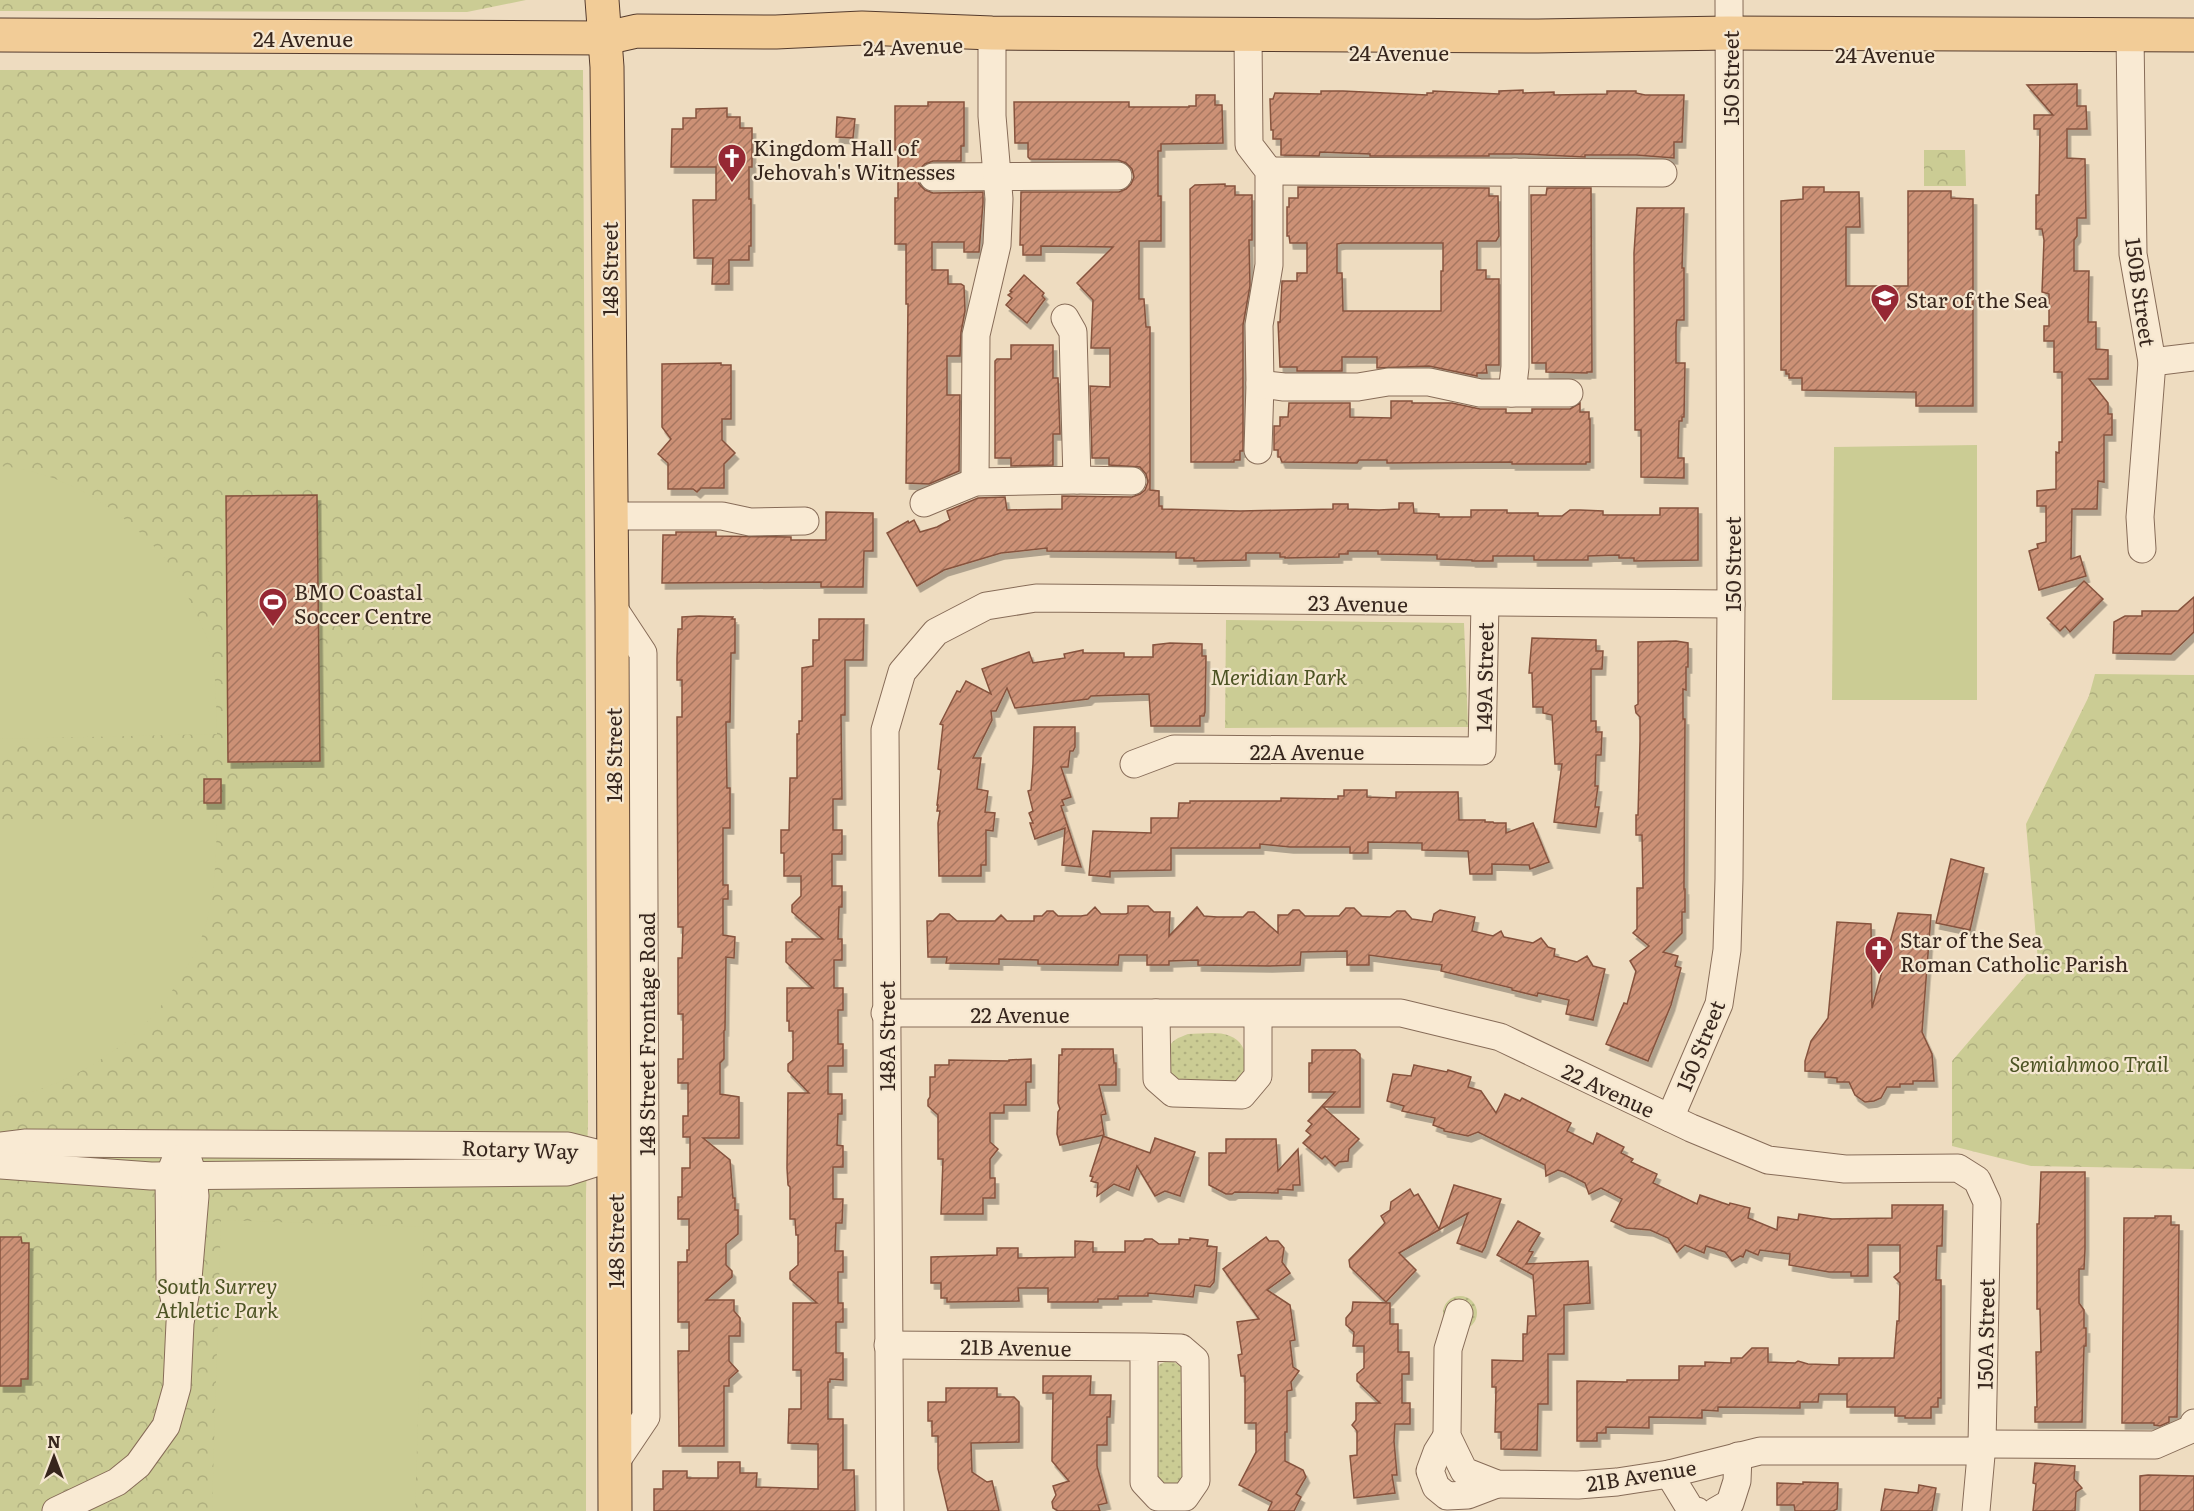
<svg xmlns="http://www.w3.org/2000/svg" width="2194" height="1511" viewBox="0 0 2194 1511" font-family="Literata,serif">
  <defs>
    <pattern id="grass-dots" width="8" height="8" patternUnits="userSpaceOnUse" patternTransform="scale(1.5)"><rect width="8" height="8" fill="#cbcc94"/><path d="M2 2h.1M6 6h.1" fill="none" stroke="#afaf7f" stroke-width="1.8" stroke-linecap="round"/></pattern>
    <pattern id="forest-crowns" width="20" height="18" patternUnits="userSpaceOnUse" patternTransform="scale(1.5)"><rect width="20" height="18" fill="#cbcc94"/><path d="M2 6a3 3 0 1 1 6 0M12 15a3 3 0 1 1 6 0" fill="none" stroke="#afaf7f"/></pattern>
    <pattern id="building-hatch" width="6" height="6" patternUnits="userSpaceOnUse" patternTransform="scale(1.5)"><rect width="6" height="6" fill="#cc9176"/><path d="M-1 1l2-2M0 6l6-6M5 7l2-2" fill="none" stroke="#a67660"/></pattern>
    <filter id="shadow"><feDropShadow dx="3.5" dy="6" stdDeviation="0" flood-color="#0004"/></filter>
  </defs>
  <rect width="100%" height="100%" fill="#eedcc0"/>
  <g fill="url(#grass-dots)">
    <path d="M1188,1034c13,0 30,-3 42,2 21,7 23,44 -2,47 -13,1 -30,2 -42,0 -19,-3 -27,-32 -11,-43 4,-3 9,-4 13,-6z"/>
    <circle cx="1460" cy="1313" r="17"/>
    <path d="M1170,1360l14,8 2,105 -8,12 -17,-1 -5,-5v-110l4,-5z"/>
  </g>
  <g fill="url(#forest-crowns)">
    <path d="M0,0h526l-59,12 -467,-1z"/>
    <path d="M0,70h583l5,1052 -2,72v317h-586z"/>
    <path d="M1965,150l1,36h-42v-36z"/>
    <path d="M1226,620l238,3 4,104 -243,1z"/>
    <path d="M2095,674l99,1v494l-163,-3 -79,-20v-85l86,-100 -12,-137 63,-128z"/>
  </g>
  <g fill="#cbcc94">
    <path d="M1977,445v255h-145l2,-253z"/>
    <path d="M0,466c61,5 121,42 161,88 16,18 37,61 46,84 10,26 9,68 10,96l-217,5z"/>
    <path d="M0,823h217c-1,35 -2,71 -12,105 -11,31 -34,69 -57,93 -32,35 -100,75 -148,76z"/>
    <path d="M221,1220l203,7 -9,284h-203z"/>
  </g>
  <g fill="url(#building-hatch)" stroke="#86533e" stroke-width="1.5" fill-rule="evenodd" filter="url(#shadow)">
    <path d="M2077,84v22h9l1,23h-20v29l18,1 1,59h-9v18l-3,4v31h15l-1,51h8v27l12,1v29h-19l19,24v11h4v21h-8v47l-6,-1 -1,28h-25l-1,50 9,-3 6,20 -47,14 -10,-39 9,-3 -1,-4 9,-2v-36h-9v-15l19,-2v-37l3,1v-11h3v-70h-8v-31h-10v-15h5v-32l-7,-2 2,-52 -2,-11h-6v-34h3l1,-66h-6v-14h19l-26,-30z"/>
    <path d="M1523,90v3l31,-1v3l53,-1v-3h29v2l9,2h39l-2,47h-8v16l-38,-3h-51v2l-61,-3h-35v2h-119v-2l-50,-2 -1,4 -38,-1v-16h-8v-9h-2l-1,-31h3l2,-6 46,1v-3h22l84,4v-2h6v-2l66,3v-3z"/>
    <path d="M1196,95h19v10h7l1,38 -62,1v7h-3v45h3v45h-22v58h5l2,28h4v163l9,1v15h3v3l78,2 93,-2v-5h15v5l31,1 20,-1v-6h14l1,10 25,1v3h32v-7h36v3h31v3h24l8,-6h10l23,1v4h57v-7h38v52l-64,1v-3h-15v-3l-31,1v4h-54v-4h-41v5h-21v-1l-35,-1v-4l-59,-1v-3h-30v3h-9v3l-54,1v-1h-5v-4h-34v7l-52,1v-3h-18v-6l-129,-1v-3l-46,5 -57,17 -27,16 -30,-53 21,-12 1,2 5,-3 6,12 17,-5 13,-7 -3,-9 31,-13 27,-1 2,13 55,-1v-13l70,1 8,-3 5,-4 3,-8 -2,-8 -6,-7 -31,-2v-7h-17l-2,-72 20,1v-39h-19l2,-48 -16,-17 36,-36 -72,-1v9h-18v-10h-3l1,-53h98l7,-3 5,-5 3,-7 -2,-8 -6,-6 -8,-3 -88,-1 -2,-2v-14h-13l-1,-41h115v5h60v-1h7z"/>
    <path d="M928,102h36v44h-3v15h-28l-8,3 -6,6 -2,8 2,6 6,6 8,3 50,-1v11l-4,49h-15v-10h-32v28h16v14h13l3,2 1,25 -4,21 -1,24h-13v39h13l-1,76 -30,13 -23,-1 2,-179h-2v-60h-11v-46h3v-48h-3v-44h33z"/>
    <path d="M727,108v9h13v11h12v39h-3v32h2v47h-2v14h-20v24h-17l1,-26h-19l-1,-58h23v-33h-45l1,-38h11v-11h13v-9z"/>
    <path d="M837,117l18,2 -2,19 -17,-1z"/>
    <path d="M1225,184v2h10v9h17v45h-3l1,46 -7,39v126h-3v9h-6v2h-43l-1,-273 5,-4z"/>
    <path d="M1298,187l191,1v8h9l1,40 -3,5h-19v29h9v9h13v86h-13l1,8h-10v3l-48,-10 -52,2v-11h-35v14h-45v-4h-17l-2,-45h2l2,-41h15v-8h10v-30h-17l-1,-7h-2v-29h2v-9h9zM1342,243h101v28h-2v40h-98l-1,-38h-5v-29z"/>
    <path d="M1803,187h21v5h35l1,35h-14v59h62v-95h43v7l22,1v207h-57v-14l-114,-2v-12h-13v-4h-3v-4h-5v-169l22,-2z"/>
    <path d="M1547,188h44l1,184h-5v1l-41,-1v-9h-14l-1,-168h15z"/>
    <path d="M1637,208h47l-2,60h2v52h-7l-1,8v35h9l-1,54h-2v4h-3l-1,37h6v20l-43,-1v-47h-6l-1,-177z"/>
    <path d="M1024,275l20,18 -2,3 3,3 -18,24 -21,-18 6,-7 -4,-3 4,-3 -2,-1z"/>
    <path d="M1011,345h42v33h5l2,56h-7v31l-42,1v-8h-16v-97l2,-2h14z"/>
    <path d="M721,363v2h10v54h-9v21l13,13 -11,11v24h-23l-4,4 -4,-3h-25v-26l-10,-9 13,-15 -9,-12v-63z"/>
    <path d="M1391,401h21v2h40l28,6h26v4h26v-4h38l10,-6v9h9v7h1v43h-4v2h-74v-2l-125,1v-3h-28l-2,3 -75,-1 -2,-5h-2v-7h-4v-24h6v-9h8l1,-14h61v14l41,1z"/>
    <path d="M317,495l3,266 -92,1 -2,-266z"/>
    <path d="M826,512l47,1v38h-9l-1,36h-42v-5l-159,1 1,-48h13v-3h40v4l75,1v3h35z"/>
    <path d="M2084,581l19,18 -33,33 -5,-6 -5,5 -13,-13z"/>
    <path d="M2194,597v35l-23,22 -58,-1 1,-31 11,-6h17v-5h36z"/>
    <path d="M699,616l34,1 -1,2h3v34h-4l-1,69h-4l1,66h3v40h-7v57h5v14h-5v36l12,2 -1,21 -8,-1 -1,73 -1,1v28l-4,4v31l19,3v41h-36l27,22 3,38h2v12h3v24l-12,10v21l6,6v6l-26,23h28v11l6,7v18h-11v25l9,10 -9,8v7h-5v60h-45l-1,-95h11v-29h-11v-60h9v-12h2v-31h-11v-22h4v-29h8v-31h-7v-21h5v-33h-10v-24h5v-45h-5v-56h4l1,-31h-5l-1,-210h5v-37h-5v-21l1,-30h4v-12z"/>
    <path d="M819,619h45l-1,41h-18v55h-4l1,84h-9v31h9v24h-10v32h10v21h-3l-1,32h4v21h-8v28h9v22h-5v34h5v22h-15v28h14v20h-4l-1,31 6,1v21h-10v32h10l-1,24h-6l-1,28h8v21h-5v31h5v19h-7v31h7v27l-13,-1v3h-2v37h15v51h11l1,41h-201v-22h9v-18h24v7h31v-16h22v11h17l-1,14 62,2v-45l-30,-1 1,-34h12v-39h-8v-67h24l-27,-24v-7l8,-7v-30h-2l-1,-16h-5v-32l-2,-2 -1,-17 1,-75h21l-21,-22v-7l5,-4v-29h-4v-10h-2v-33h26l-27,-26v-20h6v-3h31l-31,-27v-7l9,-9v-20h-17v-23h-3v-23h8l1,-52h7v-44h2v-13h3v-53l11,-2v-26h6z"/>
    <path d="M1532,638l64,2v11h7l-1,18h-11v52h5v11h6l-1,23h-5l-1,31h3l-3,21h4l-3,20 -42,-5 8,-58h-7l-3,-49 -9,-2v-6h-10l-1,-34h-3z"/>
    <path d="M1676,641l12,2v24h-2v23l-3,-1v30h2l-1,170h1v23h-3v21l-19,19 15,4 -3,10 6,2 -10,37 -23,56 -42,-17 18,-41 3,1 9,-33 -6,-10 19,-15 -16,-13 4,-4v-41h6l-1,-53h-6v-20h2l2,-74v-24l-4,-4 -1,-7 3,-2v-62z"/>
    <path d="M1170,643l32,1v12h4l-1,56 -1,4h-4v10h-49l-2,-32 -58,2 -3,3 -73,9 -8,-20 -11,23h-5l1,9 -19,38h8l-4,31 11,2 -3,21 10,1 -2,18 -7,-1v35h-5v11h-42l-1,-53 2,-12h-3l1,-6h-1l4,-35 -3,-1 5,-44 -3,-1 17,-33 3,1 6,-11 25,13 -9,-25 47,-17 4,11 32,-5 -1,-4 19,-4v3h41v4h29v-12z"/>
    <path d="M1034,727h41v20l-2,4h-3l-2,16h-7l10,30 -9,3 2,5 -3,1 20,61 -19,-2 3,-37 -30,11 -5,-16h3l-4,-10 4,-2 -5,-20 3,-1 2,-26z"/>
    <rect x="204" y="779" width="17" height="24"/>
    <path d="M1344,790h23v7l29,1v-6h62l1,28h26v2h8l1,1h12v10l27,-10 16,39 -19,7 -1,-4 -37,-1v10h-22l-2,-23 -46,-1v-7l-54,-1v11h-18v-6h-60l-30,-3v4h-89v22l-61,1v6l-21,-2 4,-44 58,2v-15h27l1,-15h11v-2h91v-3l57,1v-3h6z"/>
    <path d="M1951,859l33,9 -14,62 -34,-7z"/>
    <path d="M1128,906h20l6,6h16l-1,24 28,-29 7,9 13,1h26l5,-5h6l24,21v-18h10l5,-5h6l6,6h34l7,-8h8l8,8 28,1 7,-6h8l7,8 20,3 2,-8 6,-4 35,7 -3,14 21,5 8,-5 3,6 29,6 8,-5 7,9 7,2 -1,7 23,6 10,-6 6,10 12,3 -12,51 -27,-6 3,-14 -31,-7 -1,3 -25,-6v-2l-71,-17 1,-6 -73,-10v10h-22v-14l-46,1 -1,13 -31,1 -71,-1v-5l-29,1v4h-22v-10h-28l-1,10 -80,-1v-4l-39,-1v5l-53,-1 1,-6h-19l-1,-36h6l7,-7h9l8,7h38l6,-6 6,6h27v-5h8l5,-5h6l5,5h23l6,-1 8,-8 6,7h25l2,-1z"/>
    <path d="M1898,913l33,2 -9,117 10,22 2,27h-21v3h-13v3h-13l-6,11 -7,3 -9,1 -10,-7 -6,-13h-12v-4l-12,-1v-5l-20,-1v-10l6,-20 17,-23 9,-96 34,2 1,84z"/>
    <path d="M1062,1049h51l1,14h2v22h-17l7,29 -5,1 3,20 -44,10 -3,-11 1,-22 2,-3 -2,-6 1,-48h3z"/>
    <path d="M1312,1050h43l5,4v53h-37l36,32 -10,10 -1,12 -9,1 -4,4 -10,-10 -3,3 -19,-16 8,-8 -5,-4 6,-7 -4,-3 27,-29h-26v-29h3z"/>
    <path d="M1031,1059v23h-5v23h-22v8h-14v29l8,7 -8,10v19h5v20h-12v16h-42l2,-55h-5v-44l-10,-9v-6l2,-3v-20h5v-12h14v-5l60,1v-1z"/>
    <path d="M1414,1065l33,7 1,-2 23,7 -3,10 13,4 15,22 9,-19 15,7 2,-3 49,25 -4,8 26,13 4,-11 27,14 -3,6 12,6 -2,3 26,12 -4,9 44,21 3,-9 29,10 1,-2 20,5 -2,10 29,12 1,-13 20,3 1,-6 33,5 60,-1v-13h51l-1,41h-5l-1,34h5v118h-3v9h-7v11h-26v-2h-10v-9h-48v-13h-28l-1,8h-18v6l-82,-1v4l-16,-1v8l-53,-1v11l-43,-1v6h-9v8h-20v-60l50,1v-2h52v-14h26v-4l26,1v-5h11l10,-10h16v14l27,1 3,-2 10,3 31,1v-7h55l3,-37h2l1,-38 -6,-6 6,-5v-27h-32v31h-17v-4h-22l-40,-7 1,-11 -30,-4 -2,5 -12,-5 -3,7 -3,-1 -8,5 -7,-9 -19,-6 -2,7 -19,-8 -8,7 -9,-14 -18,-8 -24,-2 -15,-7 11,-22 -21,-11 -12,6 -4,-11 -21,-11 -6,-2 -12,6 -1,-11 -67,-33 -10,4 -24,-5v-2l-11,-4 2,-7 -33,-7 2,-5 -17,-5 6,-27 18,2z"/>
    <path d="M1103,1136l47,17 5,-15 40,14 -15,44 -15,-5 -10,5 -18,-30 -8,24 -15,-6 -17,12 1,-13 -7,-2 2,-4 -3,-1z"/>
    <path d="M1226,1139h50l2,32 20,-22 2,36h-7v5l-15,-1v4l-43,-1 -3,2h-6l-17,-9v-32h17z"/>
    <path d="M2041,1172h44v77l-1,20h-5v34l5,7v18h2v18h-2l-2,76h-47v-15h2l-1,-55h5l-1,-43h-3v-85h2z"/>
    <path d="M1454,1185l47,14 -16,48 -3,5 -25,-9 11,-30 -69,40 17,17 -30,32 -36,-35 -1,-7 36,-37 -4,-7 9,-6 1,-8 19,-13 4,7 4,-2 21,35z"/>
    <path d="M2155,1216h16v9h8l-2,192h-8v5l-9,4 -6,-1v-2h-32l2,-205h31z"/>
    <path d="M1518,1221l22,12 -11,18 4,1 -7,12 62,-3 2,42 -26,2v49h-16v50h-10l-1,46 -36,-1v-17h-6l1,-45h-4v-27l31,1v-27h4l1,-18h8l-3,-41 -36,-20z"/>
    <path d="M0,1237h21l1,6h7l-1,136h-7v7h-21z"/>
    <path d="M1266,1237l3,4h9l6,7 -2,14 8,11 -23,17 23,15 5,35 -5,1 3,26 6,4 -8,11 1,8 -5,1v41h-2v29l18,9 3,7 -10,17 5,3 -7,14h-26l4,-9 -33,-17 17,-33v-29h-11v-47h-4l-3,-21 4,-1 -5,-32 22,-3 -36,-50z"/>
    <path d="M1190,1238l18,2 -1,6 10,1 -3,35 -4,5 -15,-2 -2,12 -45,-4v3h-30v3h-20v3h-50v-14h-30l1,13 -72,1v-4h-6v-15h-10v-26l66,-2v-7h21v10l57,-1v-16l18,1v10h32v-11h18l2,-2h7l7,5h20v-5l11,1z"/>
    <path d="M1353,1302l37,1v21h8v28h11v22h-7v29h8v21h-15l-1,17 3,34h-5l3,18 -41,5 -4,-42 7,-1v-24l-5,-6 4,-5v-17h24l-23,-22v-7l7,-6v-22h-11l1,-14 -8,-7v-7l6,-7z"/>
    <path d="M1043,1376h48l-1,19h21l-1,22h-3v28h-10v21l10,37 -9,2 2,6h-42l-5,-3 -1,-6 4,-7 -3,-9 16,-5 -17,-20 1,-68h-10z"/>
    <path d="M946,1388h51v9h17l5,5v40l-48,1 1,29 15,10 5,-1 7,30h-51l-10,-42v-33h-6v-15h-4v-19h18z"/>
    <path d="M2035,1463l40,3 -1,13 8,9 -6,4 -1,19h-42l3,-27 -3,-1z"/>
    <path d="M2148,1475l46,1v35h-54v-35z"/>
    <path d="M1803,1482l35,1 -1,26 -4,2h-38l-1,-6h-17v-22l26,1z"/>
    <path d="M1919,1485l17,3 -4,23h-51l4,-22 33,4z"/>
  </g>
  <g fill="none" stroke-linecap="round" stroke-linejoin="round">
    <g stroke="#876c58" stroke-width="29">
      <g id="minor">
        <path d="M1248,35l1,110 20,26v94l-10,60 1,59 -2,66"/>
        <path d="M2130,35l3,219 19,108 -12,155 2,32"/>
        <path d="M1269,171l394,2"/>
        <path d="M933,177l185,-1"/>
        <path d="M2152,362l42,-5"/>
        <path d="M1260,384l24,3h74l30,-5h41l51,11h89"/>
        <path d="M1512,393l3,-26v-195"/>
        <path d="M1077,480l55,1"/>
        <path d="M975,482l1,-147 21,-90 2,-46 -7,-83v-73"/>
        <path d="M924,503l51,-21 102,-2 -4,-148 -8,-14"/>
        <path d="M611,516h111l28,6 55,-1"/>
        <path d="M612,606l31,47 3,764 -31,46"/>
        <path d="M1134,764l40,-15 308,2 3,-148"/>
        <path d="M885,1013h516l99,24 191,91 77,32 77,9 113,-1 19,12 10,22 -5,242 -6,67"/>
        <path d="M1156,1013l1,66 16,14 69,2 16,-19v-62"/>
        <path d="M1670,1118l49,-114 8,-54 2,-71 2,-275 -2,-604"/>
        <path d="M0,1146l26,-3 542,3 44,11"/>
        <path d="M0,1165l151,11 416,-4 47,-15"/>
        <path d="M175,1301l-5,-22 -1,-103 7,-17"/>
        <path d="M1459,1313l-11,36 -1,87 17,35 33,13 81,1 39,-3 52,-8 91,-23h222"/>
        <path d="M888,1345l256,2v135l14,15h27l11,-16 -1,-121 -14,-12 -37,-1"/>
        <path d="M1447,1436l-10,16 -7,19 6,16 11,9 21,-1 29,-11"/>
        <path d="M1982,1444l173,1 39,-17v-5"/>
        <path d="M1669,1474l22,36 6,1"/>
        <path d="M56,1511l61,-29 21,-17 28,-39 11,-39 3,-64 8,-44 7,-83 -2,-21 -6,-18"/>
        <path d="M890,1511l-5,-781 17,-58 34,-40 50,-26 50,-8 695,6"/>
        <path d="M1716,1511l14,-8 7,-22 1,-25"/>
      </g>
    </g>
    <g stroke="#553b2d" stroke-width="35">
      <g id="major">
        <path d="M602,0l5,67 5,539 3,905"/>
        <path d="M0,35l606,3 31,-7 139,1 86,-4 130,5 546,3 190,-3 466,2"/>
      </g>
    </g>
    <use href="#minor" stroke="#f9ead3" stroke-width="27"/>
    <use href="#major" stroke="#f2cc97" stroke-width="33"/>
  </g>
  <defs>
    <g id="church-pin" transform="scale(1.5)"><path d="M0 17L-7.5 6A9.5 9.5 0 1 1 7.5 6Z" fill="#962834" stroke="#f5e7d0"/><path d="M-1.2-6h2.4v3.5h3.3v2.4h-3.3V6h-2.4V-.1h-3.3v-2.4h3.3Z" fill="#fff"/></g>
    <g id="school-pin" transform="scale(1.5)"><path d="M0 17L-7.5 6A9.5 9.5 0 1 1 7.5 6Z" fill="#962834" stroke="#f5e7d0"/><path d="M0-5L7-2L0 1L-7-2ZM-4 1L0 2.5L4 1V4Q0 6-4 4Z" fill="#fff"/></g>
    <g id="stadium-pin" transform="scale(1.5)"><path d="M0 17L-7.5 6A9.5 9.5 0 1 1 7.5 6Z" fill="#962834" stroke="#f5e7d0"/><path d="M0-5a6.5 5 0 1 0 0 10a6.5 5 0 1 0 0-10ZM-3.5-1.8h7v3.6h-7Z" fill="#fff"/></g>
  </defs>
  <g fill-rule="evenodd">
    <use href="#church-pin" x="732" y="158"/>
    <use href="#school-pin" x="1885" y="298"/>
    <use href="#stadium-pin" x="273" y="602"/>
    <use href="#church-pin" x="1879" y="950"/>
  </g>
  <g text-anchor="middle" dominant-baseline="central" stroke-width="4.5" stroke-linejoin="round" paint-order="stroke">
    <g font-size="21" fill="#37261d" stroke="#f5e7d0">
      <text x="303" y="37">24 Avenue</text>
      <text transform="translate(913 45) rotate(-2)">24 Avenue</text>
      <text x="1399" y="51">24 Avenue</text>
      <text x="1885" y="53">24 Avenue</text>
      <text transform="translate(1729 78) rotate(-90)">150 Street</text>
      <text transform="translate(608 269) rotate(-90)">148 Street</text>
      <text transform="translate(2142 292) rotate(82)">150B Street</text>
      <text transform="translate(1731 564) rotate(-90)">150 Street</text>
      <text transform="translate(1358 602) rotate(1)">23 Avenue</text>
      <text transform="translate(1483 677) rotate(-89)">149A Street</text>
      <text x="1307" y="750">22A Avenue</text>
      <text transform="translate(612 755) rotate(-90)">148 Street</text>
      <text x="1020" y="1013">22 Avenue</text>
      <text transform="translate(645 1034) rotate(-90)">148 Street Frontage Road</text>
      <text transform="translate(885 1036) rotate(-90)">148A Street</text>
      <text transform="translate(1699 1045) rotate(-68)">150 Street</text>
      <text transform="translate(1609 1089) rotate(25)">22 Avenue</text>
      <text transform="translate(520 1148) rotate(2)">Rotary Way</text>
      <text transform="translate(614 1241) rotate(-90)">148 Street</text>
      <text transform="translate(1984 1334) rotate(-89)">150A Street</text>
      <text transform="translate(1016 1346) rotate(1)">21B Avenue</text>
      <text transform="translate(1641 1474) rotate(-9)">21B Avenue</text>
    </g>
    <g font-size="21" fill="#37261d" stroke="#f5e7d0" text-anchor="start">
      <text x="753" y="146">Kingdom Hall of<tspan x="753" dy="24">Jehovah's Witnesses</tspan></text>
      <text x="1906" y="298">Star of the Sea</text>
      <text x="294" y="590">BMO Coastal<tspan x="294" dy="24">Soccer Centre</tspan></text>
      <text x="1900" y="938">Star of the Sea<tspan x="1900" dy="24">Roman Catholic Parish</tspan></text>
    </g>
    <g font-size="21" font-style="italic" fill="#4c5323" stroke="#f5e7d0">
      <text x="1279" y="675">Meridian Park</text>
      <text x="2089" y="1062">Semiahmoo Trail</text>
      <text x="217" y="1284">South Surrey<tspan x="217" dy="24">Athletic Park</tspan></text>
    </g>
  </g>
  <g transform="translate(54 1457)" stroke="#f5e7d0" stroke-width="4.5" paint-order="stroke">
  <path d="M0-4.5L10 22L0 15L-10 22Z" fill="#37261d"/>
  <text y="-9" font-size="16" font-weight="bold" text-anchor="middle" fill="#37261d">N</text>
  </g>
</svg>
